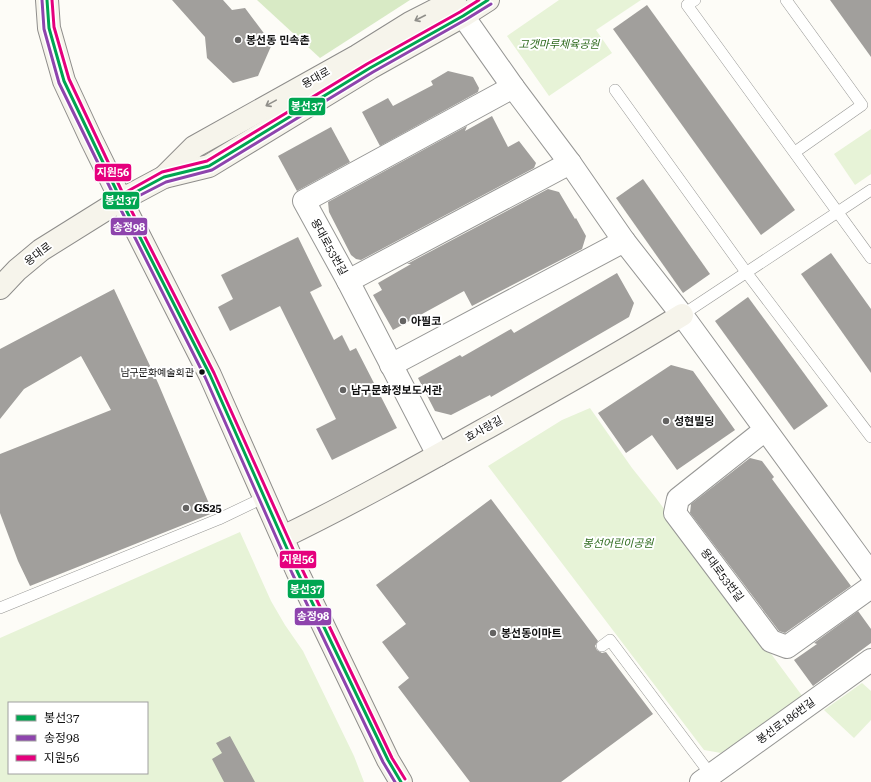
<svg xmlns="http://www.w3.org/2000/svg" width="871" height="782" viewBox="0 0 871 782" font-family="'Roboto Serif','Noto Sans KR',serif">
  <rect width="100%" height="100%" fill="#fdfcf7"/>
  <g fill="#e7f3d7" fill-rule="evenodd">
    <path d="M559,0h82l-45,30 16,23 -63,43 -42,-60z"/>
    <path d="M871,129v45l-16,11 -21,-31z"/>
    <path d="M590,408l42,60 24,30 147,199 -82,56 -17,-3 -216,-284 74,-46z"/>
    <path d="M240,532l31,69 14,24 18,26 51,105 10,26h-364v-144zM9,703h138v70h-138z"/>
    <path d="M862,683l9,8v29l-17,18 -30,-28z"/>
  </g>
  <path fill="#d8eac5" d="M257,0h153l-90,58z"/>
  <g fill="#a19f9c">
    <path d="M172,0h51l9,10 13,-2 27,36 -14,32 -25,7 -26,-25 -2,-21z"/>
    <path d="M830,0h41v57z"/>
    <path d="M647,5l148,205 -34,25 -148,-206z"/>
    <path d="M448,71l25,6 6,11 -1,4 -98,54 -18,-34 26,-14 5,8 40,-21 -2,-4z"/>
    <path d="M492,116l16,31 11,-6 17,22 -2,5 -173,92 -5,-1 -5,-4 -22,-43 -1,-10 139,-76 -2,5z"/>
    <path d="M331,127l19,35 -53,29 -19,-35z"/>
    <path d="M643,179l67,95 -27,19 -67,-95z"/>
    <path d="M548,189l11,3 16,27 1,-1 10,18 -4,13 -110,57 -8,-15 -71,39 -20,-35 9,-5 -4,-7 33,-19h-4z"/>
    <path d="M298,237l24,49 -12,6 24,48 8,-5 8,16 6,-3 41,80 -65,32 -16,-31 20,-10 -56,-113 -50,25 -12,-24 15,-8 -12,-24z"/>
    <path d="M831,253l40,56v64l-70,-99z"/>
    <path d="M617,273l17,30 -5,14 -138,80 -1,-2 -39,20 -16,-4 -17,-33 42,-23 2,2 49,-28 3,4z"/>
    <path d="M114,289l44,94 55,130 -183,73 -12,-25 -18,-48v-59l111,-44 -30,-54 -57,33 -24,30v-70z"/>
    <path d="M748,297l80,109 -34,24 -79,-109z"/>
    <path d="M671,365l22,6 42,59 -58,40 -25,-35 -26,18 -28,-40z"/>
    <path d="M750,458l12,3 12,16 -2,2 79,107 -66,47 -6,-2 -89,-118 1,-9z"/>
    <path d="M491,499l107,142 -3,5 2,4 5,3 4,-1 47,62 -92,68h-91l-72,-95 11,-9 -27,-36 24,-18 -30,-39z"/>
    <path d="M858,611l13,18v14l-58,43 -19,-26 23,-16 -3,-1z"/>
    <path d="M230,736l25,46h-31l-12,-23 10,-6 -6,-10z"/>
  </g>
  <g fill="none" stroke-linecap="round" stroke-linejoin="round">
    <g stroke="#979795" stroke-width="12">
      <g id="lane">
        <path d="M695,0l-8,5 184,253"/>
        <path d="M786,0l76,105 -67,47"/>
        <path d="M615,90l131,182 125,165"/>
        <path d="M682,315l189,-125"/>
        <path d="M0,608l219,-89 46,-22"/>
        <path d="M602,646l8,-6 101,135"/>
      </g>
    </g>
    <g stroke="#979795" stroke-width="24">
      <g id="street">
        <path d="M463,16l50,71 57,76 54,78 58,74 189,259"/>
        <path d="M348,281l222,-118"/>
        <path d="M391,365l233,-124"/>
        <path d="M765,430l-87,69 -3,14 96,128 16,6 84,-60"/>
        <path d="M438,455l-90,-174 -44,-80 209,-114"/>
        <path d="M701,782l170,-122"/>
      </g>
    </g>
    <g stroke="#8e8d8b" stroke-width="24">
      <g id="secondary">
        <path d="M47,0l2,28 15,53 27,58 30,61 89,175 87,196 91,189 13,22"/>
        <path d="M164,177l30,-30 163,-91 53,-33 45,-23"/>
        <path d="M0,288l17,-18 24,-20 80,-50 43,-23 45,-11 161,-98 93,-52 25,-16"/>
        <path d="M283,537c68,-33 134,-70 200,-107 66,-37 133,-74 199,-115"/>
      </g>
    </g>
    <use href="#lane" stroke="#fffffe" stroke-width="11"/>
    <use href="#street" stroke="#fffffe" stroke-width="22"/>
    <use href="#secondary" stroke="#f6f4eb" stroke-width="22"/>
    <g stroke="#fff" stroke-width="6">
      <g id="bus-1">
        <path d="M47,0l2,28 15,53 57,119 89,175 87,196 91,189 13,22"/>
        <path d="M121,200l43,-23 45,-11 161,-98 93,-52 25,-16"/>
      </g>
    </g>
    <g stroke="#fff" stroke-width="6">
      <g id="bus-2">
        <path d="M42,0l2,29 15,54 58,119 88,175 87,196 91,189 12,20"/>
        <path d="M123,204l43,-22 46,-12 161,-98 92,-52 26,-16"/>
      </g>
    </g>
    <g stroke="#fff" stroke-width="6">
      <g id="bus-3">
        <path d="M52,0l2,27 15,52 56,119 89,175 88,196 90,189 13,21"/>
        <path d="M119,196l43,-24 45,-11 160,-97 93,-52 19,-12"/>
      </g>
    </g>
    <use href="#bus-1" stroke="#00a651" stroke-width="3"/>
    <use href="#bus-2" stroke="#8e44ad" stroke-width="3"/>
    <use href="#bus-3" stroke="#e5007d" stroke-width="3"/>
  </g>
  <defs><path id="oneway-shaft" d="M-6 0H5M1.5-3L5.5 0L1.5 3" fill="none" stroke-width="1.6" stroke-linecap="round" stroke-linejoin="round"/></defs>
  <g stroke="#8f8e89">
    <use href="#oneway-shaft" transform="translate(420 18) rotate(153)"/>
    <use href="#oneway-shaft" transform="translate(271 103) rotate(151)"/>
  </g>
  <g fill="#646362" stroke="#fff" stroke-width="1.5">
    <circle cx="238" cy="40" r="4"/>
    <circle cx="403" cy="321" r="4"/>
    <circle cx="343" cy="390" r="4"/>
    <circle cx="666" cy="421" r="4"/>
    <circle cx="186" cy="508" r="4"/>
    <circle cx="493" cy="633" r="4"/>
  </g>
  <circle fill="#111" stroke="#fff" stroke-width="1.5" cx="202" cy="372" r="3.5"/>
  <g text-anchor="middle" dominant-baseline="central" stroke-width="4" stroke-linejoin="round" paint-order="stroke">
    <g font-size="10" fill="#111" stroke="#fff" text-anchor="end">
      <text x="194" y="372">남구문화예술회관</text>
    </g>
    <g font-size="11" font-weight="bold" fill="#111" stroke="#fff" text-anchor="start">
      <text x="246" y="40">봉선동 민속촌</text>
      <text x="411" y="321">아필코</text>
      <text x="351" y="390">남구문화정보도서관</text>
      <text x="674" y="421">성현빌딩</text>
      <text x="194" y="508">GS25</text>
      <text x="501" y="633">봉선동이마트</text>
    </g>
    <g font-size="11" font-style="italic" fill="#2f6b1f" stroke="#fff">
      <text x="559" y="44">고갯마루체육공원</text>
      <text x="618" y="543">봉선어린이공원</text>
    </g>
    <g font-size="11" fill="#111" stroke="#fff">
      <text transform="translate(316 78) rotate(-29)">용대로</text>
      <text transform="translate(329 247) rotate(61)">용대로53번길</text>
      <text transform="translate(38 254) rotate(-37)">용대로</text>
      <text transform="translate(484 429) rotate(-29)">효사랑길</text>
      <text transform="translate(722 575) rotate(53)">용대로53번길</text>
      <text transform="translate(786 721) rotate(-36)">봉선로186번길</text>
    </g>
  </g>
  <g stroke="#fff" stroke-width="1.5">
    <rect x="288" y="97" width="38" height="19" rx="4" fill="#00a651"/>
    <rect x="94" y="163" width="38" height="19" rx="4" fill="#e5007d"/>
    <rect x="102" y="191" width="38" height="19" rx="4" fill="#00a651"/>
    <rect x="110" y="217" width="38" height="19" rx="4" fill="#8e44ad"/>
    <rect x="279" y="550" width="38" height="19" rx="4" fill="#e5007d"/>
    <rect x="287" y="579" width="38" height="20" rx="4" fill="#00a651"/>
    <rect x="294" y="607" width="38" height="19" rx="4" fill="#8e44ad"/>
  </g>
  <g font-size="11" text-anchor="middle" font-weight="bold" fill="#fff">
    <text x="307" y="110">봉선37</text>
    <text x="113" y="176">지원56</text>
    <text x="121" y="204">봉선37</text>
    <text x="129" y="231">송정98</text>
    <text x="298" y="563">지원56</text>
    <text x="306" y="593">봉선37</text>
    <text x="313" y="620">송정98</text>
  </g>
  <rect x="8" y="702" width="140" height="72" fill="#ffffff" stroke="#a0a0a0"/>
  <rect x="16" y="715" width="20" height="6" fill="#00a651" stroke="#a0a0a0"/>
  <text x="44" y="722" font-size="12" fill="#111111">봉선37</text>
  <rect x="16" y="735" width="20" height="6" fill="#8e44ad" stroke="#a0a0a0"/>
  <text x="44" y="742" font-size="12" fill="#111111">송정98</text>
  <rect x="16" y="755" width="20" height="6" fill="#e5007d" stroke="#a0a0a0"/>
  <text x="44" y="762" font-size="12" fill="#111111">지원56</text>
</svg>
